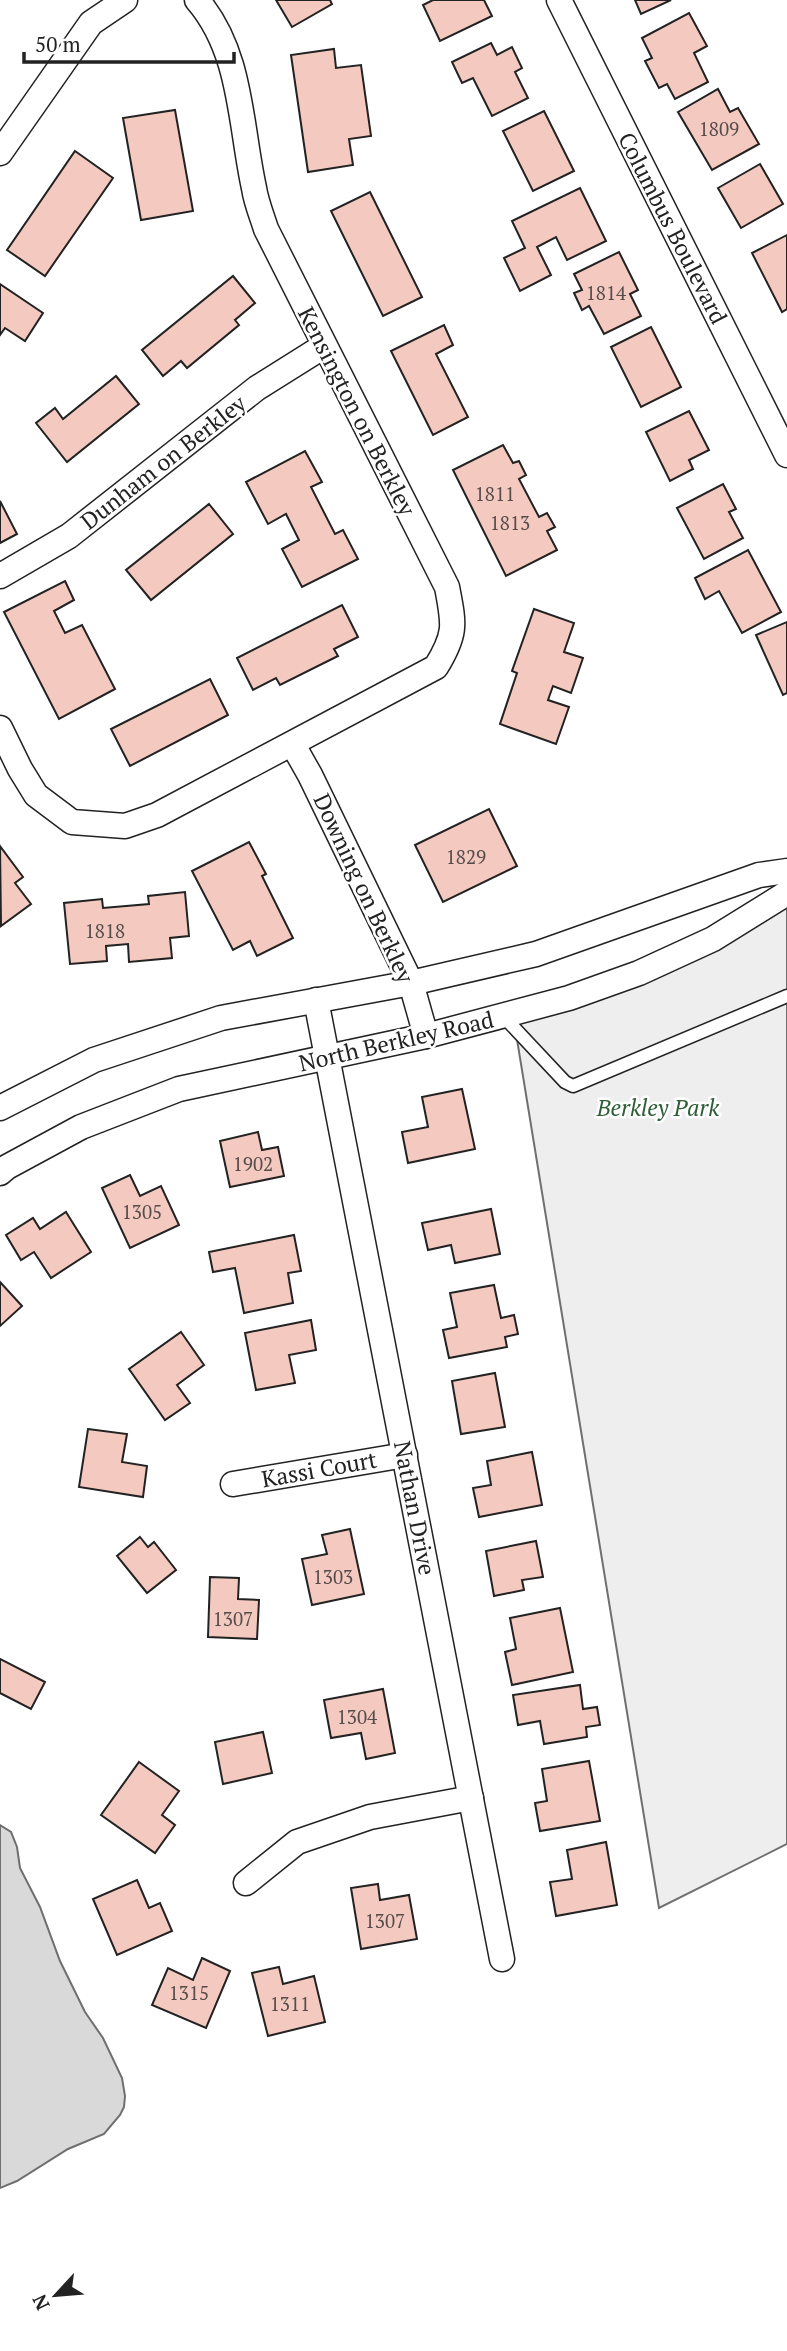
<svg xmlns="http://www.w3.org/2000/svg" width="787" height="2351" viewBox="0 0 787 2351" font-family="'PT Serif',serif">
  <rect width="100%" height="100%" fill="#fff"/>
  <path fill="#eee" stroke="#6f6f6f" stroke-width="2" d="M787,893v951l-128,64 -146,-893 56,-17z"/>
  <path fill="#d9d9d9" stroke="#6f6f6f" stroke-width="2" d="M0,1825l11,7 6,15 3,21 20,39 20,54 25,51 18,26 19,40 3,18 -1,11 -4,8 -16,19 -36,15 -51,32 -17,7z"/>
  <g fill="#f3c9c0" stroke="#222" stroke-width="2">
    <path d="M276,0h54l2,4 -40,23z"/>
    <path d="M433,0h51l8,16 -52,25 -17,-36z"/>
    <path d="M635,0h36l-30,14z"/>
    <path d="M689,13l18,33 -13,7 14,29 -33,17 -8,-15 -8,4 -14,-27 7,-3 -10,-20z"/>
    <path d="M491,43l6,12 15,-8 10,21 -7,4 13,26 -36,18 -19,-38 -11,5 -10,-21z"/>
    <path d="M334,49l2,19 25,-3 10,71 -22,3 4,26 -45,7 -17,-117z"/>
    <path d="M718,89l12,23 8,-4 21,36 -47,26 -34,-58z"/>
    <path d="M175,110l18,101 -52,9 -18,-102z"/>
    <path d="M544,111l30,60 -41,20 -30,-60z"/>
    <path d="M75,151l38,27 -68,98 -38,-26z"/>
    <path d="M760,164l23,40 -42,24 -23,-40z"/>
    <path d="M580,188l26,53 -39,19 -11,-23 -19,10 14,28 -31,16 -16,-33 21,-10 -13,-27z"/>
    <path d="M370,192l52,105 -39,19 -52,-105z"/>
    <path d="M787,235v74l-5,3 -30,-59z"/>
    <path d="M619,252l19,38 -8,4 11,22 -37,18 -15,-28 -7,4 -8,-17 8,-3 -8,-16z"/>
    <path d="M233,276l22,27 -20,17 4,5 -52,43 -6,-7 -18,15 -21,-26z"/>
    <path d="M0,284l43,29 -18,28 -20,-13 -5,7z"/>
    <path d="M444,325l9,20 -17,9 32,63 -35,18 -42,-84z"/>
    <path d="M651,327l30,60 -40,20 -30,-60z"/>
    <path d="M116,376l23,28 -72,58 -31,-39 19,-15 8,11z"/>
    <path d="M689,411l20,39 -20,10 4,9 -23,12 -24,-49z"/>
    <path d="M503,445l10,18 6,-2 7,14 -7,4 20,38 8,-4 8,14 -8,4 10,19 -51,26 -53,-106z"/>
    <path d="M305,451l17,31 -11,5 24,47 8,-4 15,29 -56,28 -20,-38 17,-9 -13,-26 -18,10 -22,-42z"/>
    <path d="M723,484l13,25 -7,3 14,26 -39,21 -27,-51z"/>
    <path d="M0,501l17,33 -17,9z"/>
    <path d="M209,504l24,30 -82,66 -25,-30z"/>
    <path d="M748,550l33,62 -39,21 -23,-42 -14,8 -10,-21z"/>
    <path d="M65,581l9,19 -20,11 11,22 17,-8 33,64 -56,30 -55,-107z"/>
    <path d="M342,605l16,32 -24,12 4,7 -58,29 -4,-7 -23,12 -16,-32z"/>
    <path d="M534,609l40,14 -10,29 19,6 -12,35 -18,-7 -5,14 21,7 -13,37 -56,-20 17,-51 -5,-2z"/>
    <path d="M787,622v71l-4,2 -27,-60z"/>
    <path d="M210,679l18,36 -98,51 -19,-37z"/>
    <path d="M489,809l28,57 -74,36 -28,-57z"/>
    <path d="M249,842l17,32 -4,2 31,62 -36,18 -7,-15 -17,9 -41,-79z"/>
    <path d="M0,846l23,31 -8,6 16,21 -30,22z"/>
    <path d="M185,892l4,44 -19,2 2,20 -43,4 -1,-18 -22,2 1,15 -37,3 -6,-61 38,-4 1,9 46,-4 -1,-8z"/>
    <path d="M462,1089l13,60 -67,14 -6,-31 26,-5 -6,-30z"/>
    <path d="M258,1132l4,18 16,-3 6,29 -54,11 -10,-46z"/>
    <path d="M130,1175l10,21 21,-10 18,39 -49,23 -28,-60z"/>
    <path d="M491,1209l9,45 -45,9 -4,-18 -23,5 -6,-27z"/>
    <path d="M66,1212l25,40 -40,26 -17,-26 -13,8 -15,-25 27,-17 7,11z"/>
    <path d="M294,1235l7,36 -13,2 5,30 -49,10 -9,-45 -22,4 -4,-20z"/>
    <path d="M0,1282l22,24 -22,20z"/>
    <path d="M494,1285l7,33 13,-3 4,19 -13,3 2,10 -58,11 -6,-28 14,-3 -7,-34z"/>
    <path d="M311,1320l5,30 -27,5 6,28 -39,7 -11,-57z"/>
    <path d="M181,1332l23,33 -27,20 13,18 -25,17 -36,-51z"/>
    <path d="M495,1373l10,54 -44,7 -9,-53z"/>
    <path d="M88,1429l39,5 -5,28 25,4 -4,31 -64,-10z"/>
    <path d="M532,1452l10,53 -63,12 -6,-29 18,-3 -4,-24z"/>
    <path d="M350,1529l14,65 -52,11 -10,-46 25,-5 -5,-19z"/>
    <path d="M140,1537l8,10 6,-5 22,28 -29,23 -30,-37z"/>
    <path d="M536,1541l7,36 -21,3 2,10 -30,6 -8,-45z"/>
    <path d="M210,1577l29,1 -1,21 21,1 -2,39 -49,-2z"/>
    <path d="M560,1608l13,64 -61,13 -7,-33 11,-3 -6,-31z"/>
    <path d="M0,1659l45,23 -14,27 -31,-16z"/>
    <path d="M580,1685l3,24 14,-2 3,18 -14,2 1,10 -43,7 -4,-23 -22,4 -5,-30z"/>
    <path d="M383,1689l12,64 -29,6 -5,-26 -30,5 -7,-38z"/>
    <path d="M263,1732l9,41 -49,11 -8,-42z"/>
    <path d="M589,1761l11,60 -60,10 -5,-28 12,-2 -5,-32z"/>
    <path d="M139,1762l40,29 -17,24 13,10 -20,28 -54,-38z"/>
    <path d="M606,1842l11,63 -61,11 -6,-34 22,-3 -5,-29z"/>
    <path d="M137,1880l12,28 11,-5 12,28 -55,24 -24,-56z"/>
    <path d="M378,1884l2,16 29,-5 8,44 -56,10 -10,-61z"/>
    <path d="M202,1958l28,13 -24,57 -54,-23 16,-37 25,12z"/>
    <path d="M279,1967l4,17 31,-8 11,46 -57,14 -16,-63z"/>
  </g>
  <g fill="none" stroke-linecap="round" stroke-linejoin="round">
    <g stroke="#222" stroke-width="15">
      <path id="lane" d="M504,1017l61,65 8,4 214,-90"/>
    </g>
    <g stroke="#222" stroke-width="27">
      <g id="street">
        <path d="M559,0l228,455"/>
        <path d="M0,153l91,-130 34,-23"/>
        <path d="M0,576l69,-40 188,-148 67,-42"/>
        <path d="M0,728l20,41 16,26 36,27 53,4 32,-11 279,-148c21,-34 18,-43 11,-80l-181,-358c-4,-13 -10,-27 -12,-41 -14,-64 -12,-136 -57,-188"/>
        <path d="M293,745l17,30 101,208 15,53"/>
        <path d="M316,1000l186,959"/>
        <path d="M0,1108l94,-48 127,-42 190,-35 125,-29 223,-79 28,-4"/>
        <path d="M0,1173l7,-6 74,-40 98,-38 247,-53 143,-38 70,-25 74,-34 74,-46"/>
        <path d="M233,1484l172,-29"/>
        <path d="M246,1883l51,-41 73,-25 101,-19"/>
      </g>
    </g>
    <use href="#lane" stroke="#fff" stroke-width="12"/>
    <use href="#street" stroke="#fff" stroke-width="24"/>
  </g>
  <g text-anchor="middle" dominant-baseline="central" stroke-width="5" stroke-linejoin="round" paint-order="stroke">
    <g font-size="19" fill="#564c4a">
      <text x="719" y="128">1809</text>
      <text x="606" y="292">1814</text>
      <text x="495" y="493">1811</text>
      <text x="510" y="522">1813</text>
      <text x="466" y="856">1829</text>
      <text x="105" y="930">1818</text>
      <text x="253" y="1163">1902</text>
      <text x="142" y="1211">1305</text>
      <text x="333" y="1576">1303</text>
      <text x="233" y="1618">1307</text>
      <text x="357" y="1716">1304</text>
      <text x="385" y="1920">1307</text>
      <text x="189" y="1992">1315</text>
      <text x="290" y="2003">1311</text>
    </g>
    <g font-size="23" fill="#222" stroke="#fff">
      <text transform="translate(673 228) rotate(63)">Columbus Boulevard</text>
      <text transform="translate(357 411) rotate(63)">Kensington on Berkley</text>
      <text transform="translate(163 462) rotate(-38)">Dunham on Berkley</text>
      <text transform="translate(364 888) rotate(65)">Downing on Berkley</text>
      <text transform="translate(396 1041) rotate(-13)">North Berkley Road</text>
      <text transform="translate(319 1469) rotate(-10)">Kassi Court</text>
      <text transform="translate(415 1508) rotate(79)">Nathan Drive</text>
    </g>
    <g font-size="23" font-style="italic" fill="#2f5e38" stroke="#fff">
      <text x="658" y="1107">Berkley Park</text>
    </g>
  </g>
  <g transform="translate(56 2295) rotate(244)" stroke="#ffffff" stroke-width="5" paint-order="stroke">
  <path d="M0-5L12 26L0 18L-12 26Z" fill="#222222"/>
  <text y="-10" font-size="19" font-weight="bold" text-anchor="middle" fill="#222222">N</text>
  </g>
  <path d="M24 52v10h210v-10" fill="none" stroke="#222222" stroke-width="3.5"/>
  <text x="35" y="52" font-size="21" fill="#222222" stroke="#ffffff" stroke-width="5" paint-order="stroke">50 m</text>
</svg>
